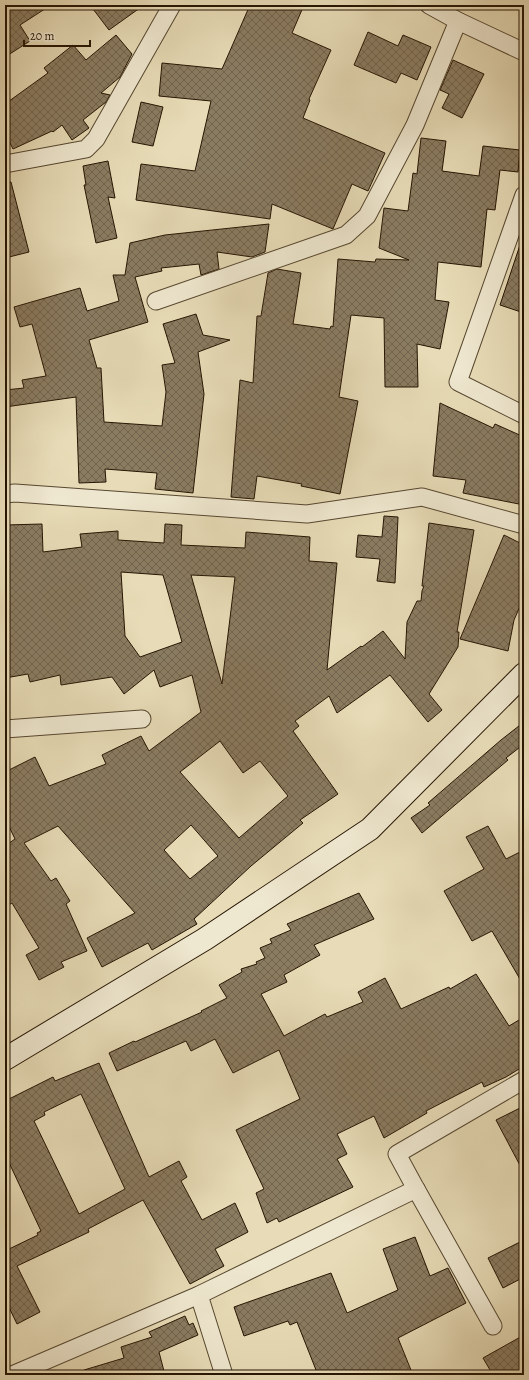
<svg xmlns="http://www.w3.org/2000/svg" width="529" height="1380" viewBox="0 0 529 1380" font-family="Alegreya,serif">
  <defs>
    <pattern id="building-cross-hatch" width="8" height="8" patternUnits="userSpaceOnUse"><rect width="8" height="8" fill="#8a7c61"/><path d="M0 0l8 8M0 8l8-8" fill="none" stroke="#71644e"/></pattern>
  </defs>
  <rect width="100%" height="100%" fill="#e7dcb7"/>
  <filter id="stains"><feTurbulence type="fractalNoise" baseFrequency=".005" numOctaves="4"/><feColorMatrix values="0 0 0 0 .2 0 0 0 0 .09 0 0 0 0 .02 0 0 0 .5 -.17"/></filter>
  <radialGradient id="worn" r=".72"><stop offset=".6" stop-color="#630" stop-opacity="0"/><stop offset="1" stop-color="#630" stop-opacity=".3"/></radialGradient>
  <g fill="url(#building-cross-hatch)" stroke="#261503" fill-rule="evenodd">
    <path d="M5,5h46l-31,20 10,16 -25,16z"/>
    <path d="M90,5h54l-35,25z"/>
    <path d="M250,5h54l-12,28 39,17 -22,49 1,1 -7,18 82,35 -17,38 -16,-7 -19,45 -61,-25 -2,15 -134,-19 5,-36 54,7 16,-70 -52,-5 3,-33 60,6z"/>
    <path d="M368,32l30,14 5,-11 28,12 -14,33 -16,-7 -5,10 -42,-18z"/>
    <path d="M116,35l16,19 -12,23 -19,16 9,2 -4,7 -23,18 6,8 -17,12 -10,-15 -9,7 -1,-1 -39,18 -8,-16v-29l43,-31 -4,-5 29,-23 13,15z"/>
    <path d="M453,60l31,14 -22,44 -20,-10 7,-14 -9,-4z"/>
    <path d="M141,102l22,5 -10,39 -21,-4z"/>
    <path d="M421,138l25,3 -4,30 37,5 4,-30 37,4 -2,22 -18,-2 -5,40 -8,-1 -6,58 -43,-5 -3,38 14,2 -9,47 -23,-5 1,43h-33l-1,-69 -33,-3 -12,82 19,4 -18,93 -39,-8 1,-2 -45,-8 -3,23 -23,-2 9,-117 13,3 4,-67h4l7,-43 9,-4 24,4 -8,51 37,5 1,-3 2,1 5,-68 37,3 1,-3 33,1 -30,-12 5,-40 24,3 5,-38 4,1z"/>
    <path d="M108,161l7,37 -7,-1 9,41 -21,5 -12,-58h2l-3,-19z"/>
    <path d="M5,182h6l18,70 -24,6z"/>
    <path d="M269,224l-4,28 -13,5 -35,-5 2,17 -18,6 -2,-11 -38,4 1,3 -27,6 13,45 -59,18 8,28h4l3,54 58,4 4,-34 -4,-27 13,-2 -12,-39 33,-10 7,21 27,5 -32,12 6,42 -11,99 -38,-4 2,-16 -52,-4 1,13 -27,1 -3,-86 -71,10v-17l19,-2 -2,-8 24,-4 -14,-52 -12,3 -6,-20 66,-19 7,23 32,-10 -6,-26h12l5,-32 35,-8z"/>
    <path d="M521,242h3v71l-24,-8z"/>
    <path d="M440,403l53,25 2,-4 29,13v68l-61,-12 3,-13 -33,-4z"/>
    <path d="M384,516l14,1 -3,66 -18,-2 3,-22 -24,-2 2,-22 24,2z"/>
    <path d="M429,523l45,7 -17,102h2l-1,15 -29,47 13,16 -14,12 -38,-47 -53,38 -8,-17 -34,25 4,5 -6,5 45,63 -38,26 3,3 -52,43 -57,53 3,5 -45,26 -4,-7 -46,24 -15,-29 48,-25 -77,-87 -34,17 27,38 5,-3 14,23 -4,3 21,47 -26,11 3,5 -25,13 -13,-25 13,-7 -27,-45 -7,4v-61l10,-7 -10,-21v-46l30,-15 14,29 57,-22 -4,-9 39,-19 8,15 52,-39 -9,-37 -32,12 -6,-17 -30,24 -12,-17 -51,8 -1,-10 -30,7 -2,-8 -23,4v-153l37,-1 1,28 39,-5 -2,-13 38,-3v9l46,3 1,-19 17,1 -1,20 64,3 1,-16 64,5 -1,24 28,2 -10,107 34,-24 1,1 21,-16 22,28 2,-37 10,-21h4l1,-10 2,-5h-2zM121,572l42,3 19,67 -42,15 -15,-21zM191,575l44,2 -13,107zM220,741l23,32 17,-12 28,35 -49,42 -59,-66zM191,825l27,31 -28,23 -26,-29z"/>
    <path d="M504,535l20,10v52l-10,23 -6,31 -48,-12z"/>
    <path d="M524,722v22l-18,14 2,2 -86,73 -11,-15 19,-13 -2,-2 73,-63z"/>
    <path d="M488,826l18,33 18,-9v136l-32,-55 -20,10 -28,-50 40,-22 -18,-32z"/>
    <path d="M359,893l15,26 -60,26 6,10 -36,20 3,7 -26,12 23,42 41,-22 2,3 36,-15 -5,-10 27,-14 16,31 48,-22 1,2 26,-15 33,52 15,-9v49l-18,11 -22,10 -2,-5 -56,29 1,2 -43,25 -10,-22 -37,18 10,20 -10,5 16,28 -74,35 -2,-4 -10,5 -11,-30 8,-4 -28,-59 64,-31 -21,-49 -46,23 -18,-34 -24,12 -5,-10 -69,30 -8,-18 25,-12 1,1 67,-30 -1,-1 26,-13 -8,-13 23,-13 -1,-3 16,-5 -1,-2 9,-4 -5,-10 12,-5 -2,-4 21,-9 -4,-6z"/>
    <path d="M99,1063l50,114 30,-16 8,16 -6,4 21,39 33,-17 13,29 -33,17 9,17 -34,18 -47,-84 -55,29 1,3 -72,34 23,46 -23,12 -12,-25v-58l4,8 29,-14 -1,-2 4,-2 -36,-77v-53l48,-24 2,4zM81,1094l44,95 -46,25 -45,-93 11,-6 -1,-3z"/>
    <path d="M524,1106v67l-28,-53z"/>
    <path d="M415,1237l15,39 18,-8 18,35 -68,35 15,37h-95l-21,-53 -7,3 -2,-4 -44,15 -10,-29 97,-34 16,40 51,-23 -15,-41z"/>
    <path d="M524,1240v37l-21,11 -15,-30z"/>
    <path d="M185,1316l4,9 4,-2 5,12 -39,17 6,23h-81v-5l40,-12 -3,-11 31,-10 -3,-5z"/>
    <path d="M524,1335v40h-31l-10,-17z"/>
  </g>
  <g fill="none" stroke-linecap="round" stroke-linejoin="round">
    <g stroke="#564730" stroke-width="19">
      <g id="street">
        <path d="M429,5l29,16 66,31"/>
        <path d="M5,164l81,-15 10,-10 76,-134"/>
        <path d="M524,195l-66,187 66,33"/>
        <path d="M156,301l190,-66 21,-19 48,-91 43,-104"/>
        <path d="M5,494l10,-1 292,21 115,-17 102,28"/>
        <path d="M5,729l137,-10"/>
        <path d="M416,1189l77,137"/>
        <path d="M199,1295l25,80"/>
        <path d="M12,1375l187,-80 217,-106 -19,-35 127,-74"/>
      </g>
    </g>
    <g stroke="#261503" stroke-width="24">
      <path id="secondary" d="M5,1059l200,-120 165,-110 154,-155"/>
    </g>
    <use href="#street" stroke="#efe8d0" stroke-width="17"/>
    <use href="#secondary" stroke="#efe8d0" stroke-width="22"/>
  </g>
  <rect width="529" height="1380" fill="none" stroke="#e7dcb7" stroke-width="20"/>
  <rect x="6" y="6" width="517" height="1368" fill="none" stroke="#261503" stroke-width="2"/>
  <rect x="10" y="10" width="509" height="1360" fill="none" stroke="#261503"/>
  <path d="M24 40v6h66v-6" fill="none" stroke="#261503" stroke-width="2"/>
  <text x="30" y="40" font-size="12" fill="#261503" stroke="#efe8d0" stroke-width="3" paint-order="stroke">20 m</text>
  <rect width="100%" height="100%" filter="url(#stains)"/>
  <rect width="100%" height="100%" fill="url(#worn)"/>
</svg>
